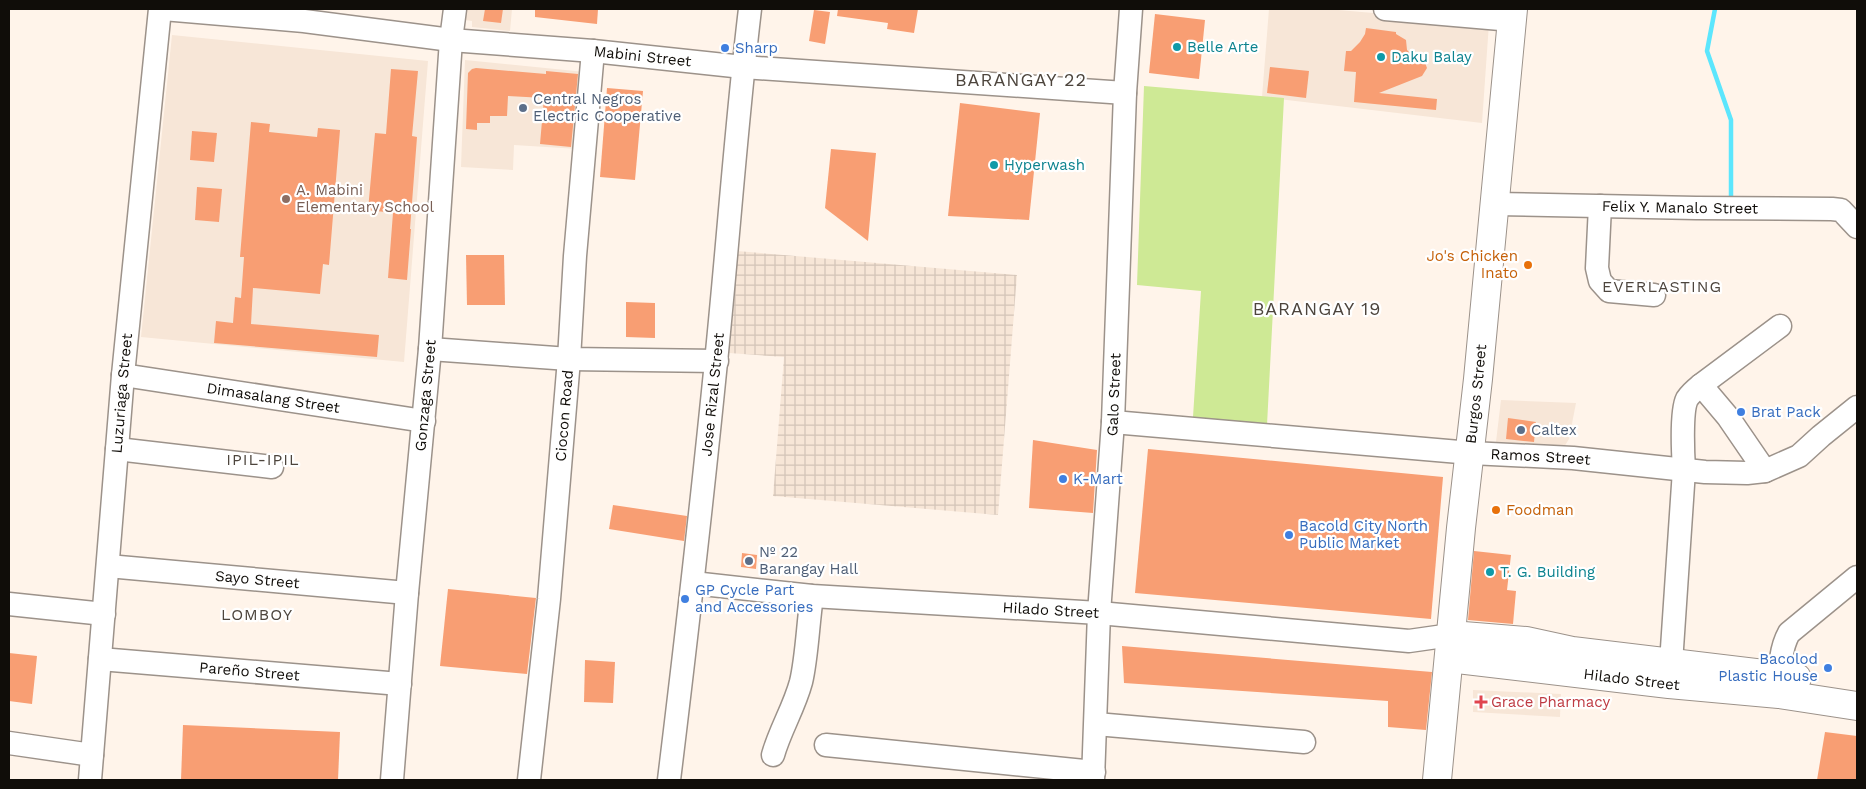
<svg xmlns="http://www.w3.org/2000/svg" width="1866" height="789" viewBox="0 0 1866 789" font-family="'Work Sans',sans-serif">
  <defs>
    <pattern id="industrial-grid" width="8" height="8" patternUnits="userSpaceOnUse" patternTransform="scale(1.25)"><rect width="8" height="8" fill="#f7e6d7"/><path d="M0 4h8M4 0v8" fill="none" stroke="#d3c4b7"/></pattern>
  </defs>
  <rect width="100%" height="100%" fill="#fff4ea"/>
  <g fill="#f7e6d7">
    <path d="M467,9h45l-2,22 -38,-4v-6l-7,-1z"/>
    <path d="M1269,9h58l162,14 -7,100 -220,-26z"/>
    <path d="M172,35l256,26 -24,301 -263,-25z"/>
    <path d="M465,60l120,12 -7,77 -64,-4 -1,25 -52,-3z"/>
    <path d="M1501,400l75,3 -7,36 -10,16 -64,-5z"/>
    <path d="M1473,690l88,4 -1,23 -87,-5z"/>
  </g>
  <path fill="url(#industrial-grid)" d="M737,251l280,24 -19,240 -225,-19 11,-139 -55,-4z"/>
  <path fill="#cee995" d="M1144,86l140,12 -17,327 -74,-8 8,-126 -64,-6z"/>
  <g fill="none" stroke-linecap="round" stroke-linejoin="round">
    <path stroke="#5ce6fd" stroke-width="4.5" d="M1715,9l-8,42 24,69v81"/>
  </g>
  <g fill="#f89e73">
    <path d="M485,9h18l-2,14 -18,-2z"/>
    <path d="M535,9h63l-1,15 -62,-7z"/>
    <path d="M838,9h80l-4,24 -27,-4 1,-6 -51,-7z"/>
    <path d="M814,10l16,2 -5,32 -16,-3z"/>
    <path d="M1155,14l50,6 -6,59 -50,-6z"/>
    <path d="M1366,28l30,4v2l10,6 1,10 6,6 11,4 3,8 -5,8 -43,17 58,6 -1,11 -82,-8 2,-30 -12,-1 2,-20h5l9,-9 5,-8z"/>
    <path d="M1270,67l39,4 -3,27 -39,-5z"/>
    <path d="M476,68l70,6v-3l32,3 -7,73 -31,-3 4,-46 -36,-2 -1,20h-17v7h-13v7l-11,-1 2,-56 4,-4z"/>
    <path d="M391,69l27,2 -6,65 5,1 -7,92h1l-4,51 -19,-2 5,-65 -25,-3 7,-77 11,1z"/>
    <path d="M607,88l36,3 -8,89 -35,-3z"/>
    <path d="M960,103l80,10 -11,107 -81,-4z"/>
    <path d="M251,122l19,2 -1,8 48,5 1,-9 22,2 -11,135 -6,-1 -3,30 -67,-6 -2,36 128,11 -2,22 -163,-14 2,-22 17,2 2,-26 6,1 3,-41h-4z"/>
    <path d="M192,131l25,2 -3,29 -24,-2z"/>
    <path d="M831,149l45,4 -8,88 -43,-33z"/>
    <path d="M197,187l25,2 -3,33 -24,-2z"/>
    <path d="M466,255h38l1,50h-38z"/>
    <path d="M626,302l29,1v35l-29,-1z"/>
    <path d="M1508,418l28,4 -2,20 -28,-3z"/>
    <path d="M1033,440l64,10 -4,63 -64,-5z"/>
    <path d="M1148,449l295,28 -12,142 -296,-26z"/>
    <path d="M613,505l74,11 -3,25 -75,-12z"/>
    <path d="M1474,551l37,4 -4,35 9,1 -3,33 -45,-4z"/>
    <path d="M742,553l15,2 -1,14 -15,-2z"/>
    <path d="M448,589l88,9 -9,76 -87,-8z"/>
    <path d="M1122,646l310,26 -6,58 -38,-3v-26l-264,-18z"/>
    <path d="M9,653l28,3 -5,48 -23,-3z"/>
    <path d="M585,660l30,2 -2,41 -29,-1z"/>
    <path d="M183,725l157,7 -2,48h-157z"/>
    <path d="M1825,732l32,4v44h-40z"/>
  </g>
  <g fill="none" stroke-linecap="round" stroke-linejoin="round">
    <g stroke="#9c928a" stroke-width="25">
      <g id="minor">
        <path id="s1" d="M163,9l141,12 147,19 142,11 150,16 382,26"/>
        <path d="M1385,9l127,11"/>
        <path id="s2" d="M1495,204l201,4 136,1 9,1 16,17"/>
        <path d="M1600,206l-3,62 3,13 9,10 45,4"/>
        <path d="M430,349l139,10 148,2"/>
        <path id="s3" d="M123,375l301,46"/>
        <path d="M1701,385l27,32 37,54"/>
        <path id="s4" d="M1113,422l358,31 102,5 132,14 42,1 18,-2 34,-15 22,-20 36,-29"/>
        <path d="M117,449l155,18"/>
        <path id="s5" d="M108,566l299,27"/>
        <path id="s6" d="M693,583l119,13 287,17 310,28 42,-6"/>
        <path d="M9,604l95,10"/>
        <path id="s7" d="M100,659l300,25"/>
        <path d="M1670,678l14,-208c-1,-16 -3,-59 3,-71 4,-6 9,-10 14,-14l79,-59"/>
        <path d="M1779,693c1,-20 0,-42 10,-60l68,-56"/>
        <path d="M1096,724l208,18"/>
        <path d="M9,743l83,12"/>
        <path d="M826,745l268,27"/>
        <path d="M773,755c7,-25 21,-47 28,-73 6,-25 7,-60 11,-86"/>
        <path id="s8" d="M90,780l33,-405 37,-366"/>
        <path id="s9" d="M392,780l15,-187 23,-244 21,-309 4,-31"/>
        <path id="s10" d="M529,780l20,-181 20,-240 6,-103 18,-205"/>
        <path id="s11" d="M669,780c17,-139 33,-278 47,-418 12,-118 20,-236 34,-353"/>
        <path id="s12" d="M1093,780l6,-167 14,-191 12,-329 6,-84"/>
      </g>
    </g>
    <g stroke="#9c928a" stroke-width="30">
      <g id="major">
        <path d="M1451,635l75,6 46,10 225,27"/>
        <path id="s13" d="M1449,658l220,26 110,10 78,12"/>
        <path id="s14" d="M1437,780l24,-252 17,-149 35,-370"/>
      </g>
    </g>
    <use href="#minor" stroke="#fff" stroke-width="22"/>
    <use href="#major" stroke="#fff" stroke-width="28"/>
  </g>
  <g fill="#0f9aa8" stroke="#fff" stroke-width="2">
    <circle cx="1177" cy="47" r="5"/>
    <circle cx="1381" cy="57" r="5"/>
    <circle cx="994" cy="165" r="5"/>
    <circle cx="1490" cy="572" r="5"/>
  </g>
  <g fill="#3f7fe0" stroke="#fff" stroke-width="2">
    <circle cx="725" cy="48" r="5"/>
    <circle cx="1741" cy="412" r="5"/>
    <circle cx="1063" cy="479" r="5"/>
    <circle cx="1289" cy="535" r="5"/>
    <circle cx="685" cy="599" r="5"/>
    <circle cx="1828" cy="668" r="5"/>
  </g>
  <g fill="#5c6f8a" stroke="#fff" stroke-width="2">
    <circle cx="523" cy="108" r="5"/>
    <circle cx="1521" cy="430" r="5"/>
    <circle cx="749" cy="561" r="5"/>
  </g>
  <circle fill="#8d6e63" stroke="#fff" stroke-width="2" cx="286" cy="199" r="5"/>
  <g fill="#e8710a" stroke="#fff" stroke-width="2">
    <circle cx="1528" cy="265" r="5"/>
    <circle cx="1496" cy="510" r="5"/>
  </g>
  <path fill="#e0444e" stroke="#fff" stroke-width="2" d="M1478.5 694.5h5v5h5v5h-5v5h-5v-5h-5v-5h5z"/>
  <g text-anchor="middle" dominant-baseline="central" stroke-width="4.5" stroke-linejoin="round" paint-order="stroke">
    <g font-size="15" fill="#0d838f" stroke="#fff" text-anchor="start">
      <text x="1187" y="47">Belle Arte</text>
      <text x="1391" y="57">Daku Balay</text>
      <text x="1004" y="165">Hyperwash</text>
      <text x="1500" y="572">T. G. Building</text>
    </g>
    <g font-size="15" fill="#366cbe" stroke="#fff" text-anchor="start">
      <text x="735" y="48">Sharp</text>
      <text x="1751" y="412">Brat Pack</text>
      <text x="1073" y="479">K-Mart</text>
      <text x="1299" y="526">Bacold City North<tspan x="1299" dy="17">Public Market</tspan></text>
      <text x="695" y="590">GP Cycle Part<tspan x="695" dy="17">and Accessories</tspan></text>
      <text x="1818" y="659" text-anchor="end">Bacolod<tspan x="1818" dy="17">Plastic House</tspan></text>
    </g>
    <g font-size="15" fill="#100d09" stroke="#fff">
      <text stroke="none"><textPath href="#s1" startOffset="482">Mabini Street</textPath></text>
      <text stroke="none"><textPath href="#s2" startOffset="185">Felix Y. Manalo Street</textPath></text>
      <text stroke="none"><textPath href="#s8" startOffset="388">Luzuriaga Street</textPath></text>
      <text stroke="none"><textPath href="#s9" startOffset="386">Gonzaga Street</textPath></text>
      <text stroke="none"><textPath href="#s11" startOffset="388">Jose Rizal Street</textPath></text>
      <text stroke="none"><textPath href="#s12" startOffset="386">Galo Street</textPath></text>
      <text stroke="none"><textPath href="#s14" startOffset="388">Burgos Street</textPath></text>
      <text stroke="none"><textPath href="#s3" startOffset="152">Dimasalang Street</textPath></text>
      <text stroke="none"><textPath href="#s10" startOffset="366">Ciocon Road</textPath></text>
      <text stroke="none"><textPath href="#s4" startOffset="429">Ramos Street</textPath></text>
      <text stroke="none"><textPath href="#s5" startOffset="150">Sayo Street</textPath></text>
      <text stroke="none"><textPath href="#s6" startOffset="359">Hilado Street</textPath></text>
      <text stroke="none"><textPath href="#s7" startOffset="150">Pareño Street</textPath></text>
      <text stroke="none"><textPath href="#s13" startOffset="184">Hilado Street</textPath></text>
    </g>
    <g font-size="15" fill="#4e5e75" stroke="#fff" text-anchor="start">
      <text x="533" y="99">Central Negros<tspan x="533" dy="17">Electric Cooperative</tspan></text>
      <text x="1531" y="430">Caltex</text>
      <text x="759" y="552">№ 22<tspan x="759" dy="17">Barangay Hall</tspan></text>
    </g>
    <g font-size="15" fill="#785e54" stroke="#fff" text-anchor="start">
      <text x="296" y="190">A. Mabini<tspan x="296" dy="17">Elementary School</tspan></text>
    </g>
    <g font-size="15" fill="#c56008" stroke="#fff" text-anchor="end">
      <text x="1518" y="256">Jo's Chicken<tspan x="1518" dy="17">Inato</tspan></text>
      <text x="1506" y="510" text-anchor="start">Foodman</text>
    </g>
    <g font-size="15" fill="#be3a42" stroke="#fff" text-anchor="start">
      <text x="1491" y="702">Grace Pharmacy</text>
    </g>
    <g font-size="16" letter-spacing="1" fill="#4d453d" stroke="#fff">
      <text x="1662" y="286">EVERLASTING</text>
      <text x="263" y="459">IPIL-IPIL</text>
      <text x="257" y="614">LOMBOY</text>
    </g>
    <g font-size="18" letter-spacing="1" fill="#4d453d" stroke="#fff">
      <text x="1021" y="79">BARANGAY 22</text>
      <text x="1317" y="308">BARANGAY 19</text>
    </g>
  </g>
  <rect width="1866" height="789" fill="none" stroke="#100d09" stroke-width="20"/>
</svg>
